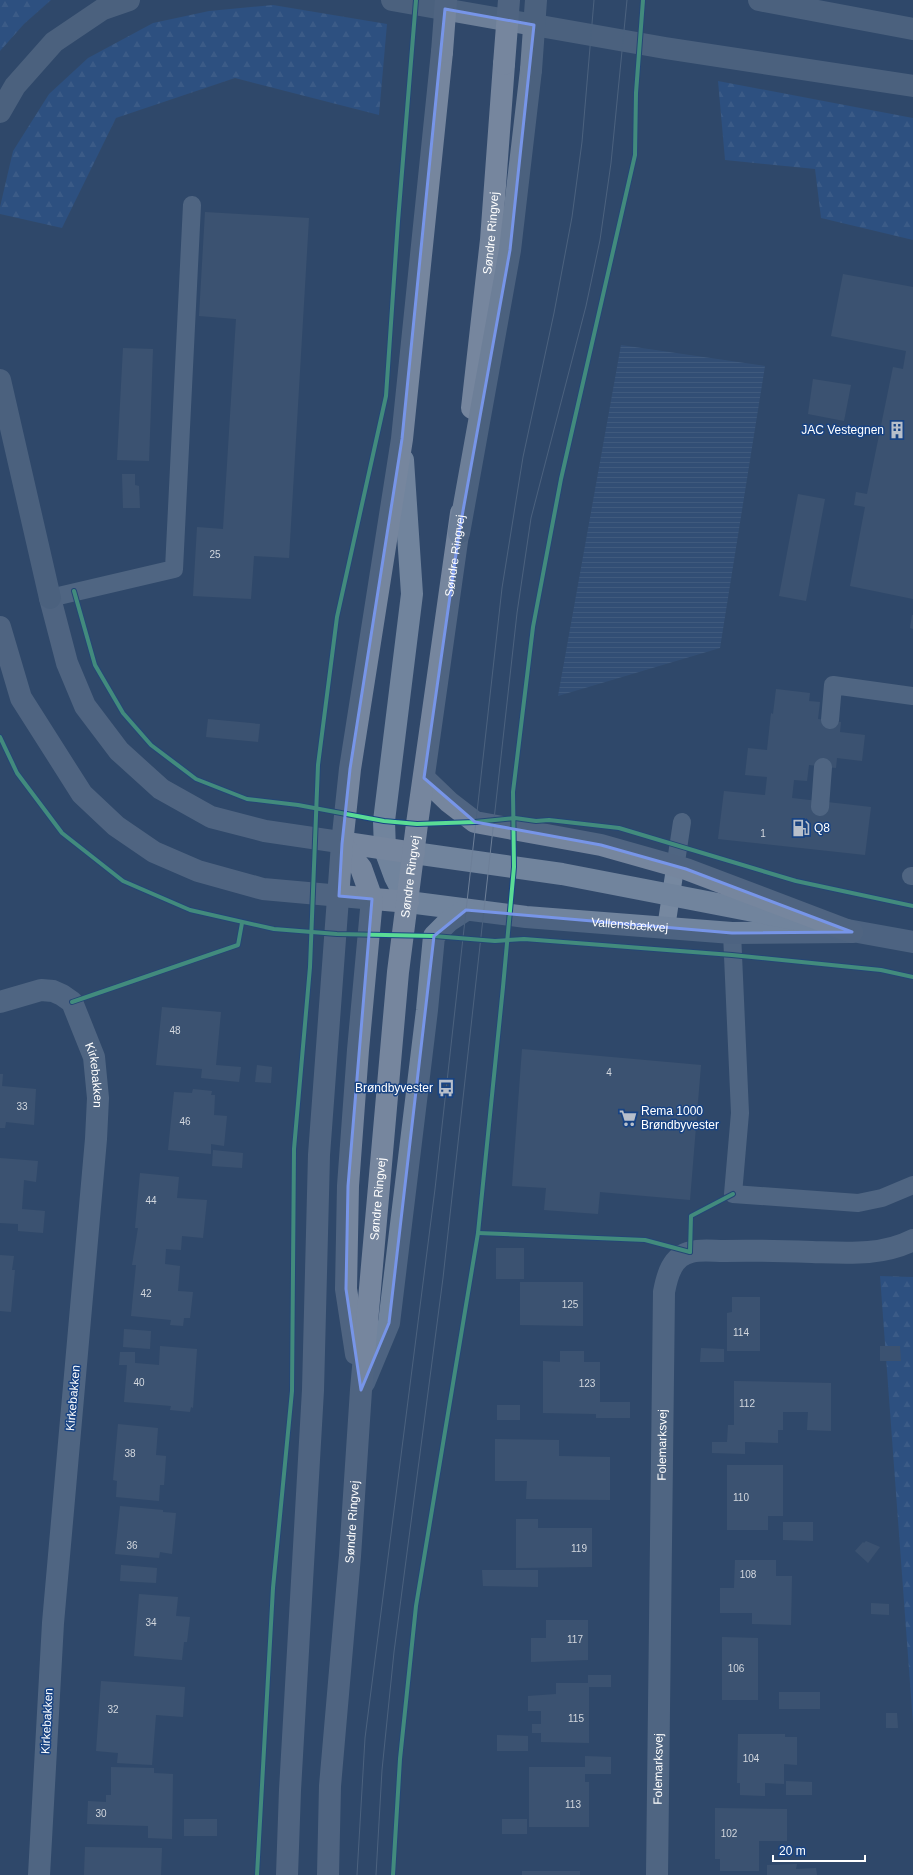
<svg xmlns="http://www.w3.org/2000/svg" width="913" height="1875" viewBox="0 0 913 1875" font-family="Arial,sans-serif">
  <defs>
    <pattern id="forest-firs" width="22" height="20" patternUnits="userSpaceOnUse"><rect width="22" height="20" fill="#2b599b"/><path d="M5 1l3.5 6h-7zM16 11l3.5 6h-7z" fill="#4b72aa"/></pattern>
    <pattern id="water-rules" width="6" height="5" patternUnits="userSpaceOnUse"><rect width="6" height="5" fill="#365684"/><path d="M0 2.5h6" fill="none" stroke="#546f96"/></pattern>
  </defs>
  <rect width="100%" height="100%" fill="#30486a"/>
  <g fill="url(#forest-firs)">
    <path d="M0,0h51l-27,24 -24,27z"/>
    <path d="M273,5l114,19 -8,91 -144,-37 -119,40 -54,110 -62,-14v-7l13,-56 36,-57 39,-36 65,-35 56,-12z"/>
    <path d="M718,81l195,37v122l-92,-22 -6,-49 -90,-9z"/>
    <path d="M880,1276l33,1v447z"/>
  </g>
  <path fill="url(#water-rules)" d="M621,345l144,21 -45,282 -162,48z"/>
  <g fill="#4a5e7a">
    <path d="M205,212l104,6 -20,340 -35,-2 -3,43 -58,-3 4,-69 26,2 13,-210 -37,-3z"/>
    <path d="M843,274l70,13v312l-63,-13 15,-79 -11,-2 2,-13 11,2 26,-127 10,2 3,-18 -75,-15z"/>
    <path d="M123,348l30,1 -4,112 -32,-1z"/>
    <path d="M813,379l38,6 -7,36 -36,-7z"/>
    <path d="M122,474h13v11l4,1 1,22h-17z"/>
    <path d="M798,494l27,5 -19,102 -27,-5z"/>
    <path d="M912,615h1v14l-3,-1z"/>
    <path d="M776,689l34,4 -1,8 11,1 -2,17 23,3 -1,10 25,3 -3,26 -25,-3 -1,10 -27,-3 -2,16 -13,-1 -2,18 79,9 -6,48 -147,-16 6,-48 41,4 2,-18 -22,-2 3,-27 19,2 4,-37 2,1z"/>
    <path d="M208,719l52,5 -2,18 -52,-5z"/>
    <path d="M162,1007l59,5 -5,53 25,2 -2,15 -38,-4 1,-9 -46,-4z"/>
    <path d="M522,1049l179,16 -11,135 -90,-8 -2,22 -54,-4 2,-22 -34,-2z"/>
    <path d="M257,1065l15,2 -1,16 -16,-1z"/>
    <path d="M0,1074h3l-1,12 34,3 -2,36 -28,-3 -1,6h-5z"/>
    <path d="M193,1089l19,2 -1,4h4l-1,20 13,1 -3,30 -13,-2v10l-43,-4 6,-58 18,1z"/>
    <path d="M213,1150l30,3 -1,15 -30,-2z"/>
    <path d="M0,1158l38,3 -2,21 -12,-2 -2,29 23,2 -2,22 -25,-2v-7l-18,-1z"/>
    <path d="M140,1173l39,4 -2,21 30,2 -4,38 -21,-2 -1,14 -15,-1 -1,15 15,2 -2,25 15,1 -3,26h-6l-1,8 -13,-1 1,-5 -40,-4 5,-51h-4l6,-37h-3z"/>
    <rect x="496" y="1248" width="28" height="31"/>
    <path d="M0,1255l14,1 -2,14h3l-4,42 -11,-1z"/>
    <path d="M520,1282h63v44l-63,-1z"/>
    <path d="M732,1297h28v54h-33v-38l5,-1z"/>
    <path d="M124,1329l27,2 -1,18 -27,-2z"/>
    <path d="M160,1346l37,3 -4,59 -2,-1 -1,5 -20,-2 1,-4 -47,-4 3,-37h-8l1,-13h15v11l24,2z"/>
    <path d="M880,1346h20l1,15h-21z"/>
    <path d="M701,1348l23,1v13h-24z"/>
    <path d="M560,1351h24v11h16v40h30v16h-34v-4l-53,-1v-52l17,1z"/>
    <path d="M734,1381l97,2v48l-24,-1 1,-18h-25v18h-5v13l-33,-1v12l-33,-1v-11h15l1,-17h6z"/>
    <rect x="497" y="1405" width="23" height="15"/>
    <path d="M118,1424l40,4 -2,27 10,1 -2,29h-4l-1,16 -43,-4 1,-16 -4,-1z"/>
    <path d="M495,1439l64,1v16l51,1v43l-84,-1 1,-18h-32z"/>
    <path d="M727,1465h56v51h-15v14h-41z"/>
    <path d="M120,1506l43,4v2l13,1 -4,41 -12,-2 -1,6 -44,-4z"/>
    <path d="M516,1519h22v9h54v39l-76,1z"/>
    <path d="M783,1522h30v19l-30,-1z"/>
    <path d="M866,1541l14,6 -12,16 -13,-12 8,-9 1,1z"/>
    <path d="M735,1560h41v16h16l-1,49 -39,-1v-11h-32v-25h14z"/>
    <path d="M121,1565l36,3 -1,15 -36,-2z"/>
    <path d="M482,1570h56v17l-55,-1z"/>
    <path d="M139,1594l39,3 -2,19 14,1 -3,25h-3l-2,18 -48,-4z"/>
    <path d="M871,1603l18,1v11l-18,-1z"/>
    <path d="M546,1620h42v40l-57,2v-24h15z"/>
    <path d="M722,1637l36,1v62h-36z"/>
    <path d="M588,1675h23v12h-22v56l-48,-1v-9h-9v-9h9v-13h-13v-15l28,-2v-11h32z"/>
    <path d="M101,1681l84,6 -2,30 -27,-2 -4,50 -35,-2 1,-10 -22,-2z"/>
    <rect x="779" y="1692" width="41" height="17"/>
    <path d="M886,1713h11l1,15h-12z"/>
    <path d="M738,1734h47v3h12v28l-13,-1v20l-19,-1v13l-25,-1v-12h-3z"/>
    <path d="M497,1735l31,1v15h-31z"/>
    <path d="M585,1756l26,1v17h-26v8h4v45h-60v-60h56z"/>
    <path d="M111,1767l43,1v5l19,1 -1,65 -24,-1v-12l-61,-2 1,-23 18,1v-7h5z"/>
    <path d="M786,1781l26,1v13h-26z"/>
    <path d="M715,1808l72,1v32h-28v30h-39v-12h-5z"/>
    <rect x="184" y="1819" width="33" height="17"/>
    <rect x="502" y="1819" width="25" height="15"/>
    <path d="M85,1847l77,1 -1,27h-77z"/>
    <path d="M797,1864l-1,5 20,-1 1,7h-50v-10z"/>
    <rect x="522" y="1871" width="58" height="4"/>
  </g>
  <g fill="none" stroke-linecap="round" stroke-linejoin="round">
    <g stroke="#7688a0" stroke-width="18">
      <path d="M50,598l124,-29 18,-364"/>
      <path d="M830,720l3,-35 80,11"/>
      <path d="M820,807l3,-40"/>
      <path d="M911,876h2"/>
      <path d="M666,928l16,-106"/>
      <path d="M732,933l8,180 -7,81 125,9 24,-5 31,-13"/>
    </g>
    <g stroke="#7688a0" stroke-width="22">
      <path id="s1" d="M0,1002l41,-12 12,1 9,4 10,7 22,55 4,41 -2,41 -43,484 -14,252"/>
      <path id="s2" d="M657,1875l7,-583c3,-16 8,-36 27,-40 10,-3 23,-1 33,-1 29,-1 59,0 88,1 34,1 70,4 101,-12"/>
    </g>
    <g stroke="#71849d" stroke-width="22">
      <path id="s3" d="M403,460l9,134 -28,227 1,29 10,27 13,25 118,15 206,16 119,-1"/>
      <path d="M414,853l148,21 243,47"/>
      <path d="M836,928l77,14"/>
      <path d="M364,1383l25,-60 38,-313 7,-74 15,-15 17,-11"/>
    </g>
    <g stroke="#76869e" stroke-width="22">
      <path id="s4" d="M472,408l19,-168 13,-176"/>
      <path d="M50,598l17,65 18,43 34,45 42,38 50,28 54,14 149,22"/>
      <path d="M0,627l21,71 61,96 34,32 38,26 44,19 65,18 145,13"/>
      <path d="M424,778l25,24 26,20 126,23 85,24 166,63"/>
      <path d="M342,844l19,24 11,31 -14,151 -10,136 -2,103 10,65"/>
      <path d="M287,1875l3,-85 23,-400 6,-235 23,-311 8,-75 52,-330 40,-387"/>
      <path id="s5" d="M328,1875l2,-89 20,-230 11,-166 37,-418 19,-148 44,-311"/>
    </g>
    <g stroke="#6d7f98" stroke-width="22">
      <path d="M392,0l273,48 248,38"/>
      <path d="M759,0l154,29"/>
      <path d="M0,112l15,-26 39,-44 49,-33 26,-9"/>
      <path d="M0,380l50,218"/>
      <path d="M459,533l51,-283 21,-180"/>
    </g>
    <g stroke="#6d7f98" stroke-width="1">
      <path d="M357,1875l8,-137 70,-549 67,-601 21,-131 31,-144 18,-96 10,-75 12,-142"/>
      <path d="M376,1875l6,-105 12,-118 49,-374 74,-665 14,-95 55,-212 14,-66 11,-77 16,-163"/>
    </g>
    <g stroke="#76869e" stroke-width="22">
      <path d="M442,52l4,-52"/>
      <path d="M504,64l5,-64"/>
    </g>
    <path stroke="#6d7f98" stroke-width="22" d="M531,70l5,-70"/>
    <g stroke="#184383" stroke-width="6">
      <g id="cycleway">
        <path d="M74,591l21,74 28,48 28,32 45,34 51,20 51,6 86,16 33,3 58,-2 40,-4 21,3 13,-1 70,8 177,53 117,25"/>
        <path d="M0,737l17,36 45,60 61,48 67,29 84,19 63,5 97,2 61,5 29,-2 208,16 149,15 32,7"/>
        <path d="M72,1002l166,-57 4,-22"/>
        <path d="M478,1233l167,7 45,12"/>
        <path d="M690,1252l1,-36 42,-22"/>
        <path d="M257,1875l16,-287 19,-197 2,-242 16,-182 8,-202 19,-148 49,-221 12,-175 18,-221"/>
        <path d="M393,1875l7,-116 16,-153 62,-373 25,-246 11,-120 -1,-75 20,-165 28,-148 74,-324 1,-62 7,-93"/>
      </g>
    </g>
    <use href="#cycleway" stroke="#5adb95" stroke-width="4"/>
  </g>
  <path d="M0 0H913V1875H0ZM445,9l89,16 -24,225 -51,283 -35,245 51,44 126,23 85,24 166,63 -120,1 -266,-23 -32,26 -45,387 -28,67 -15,-101 2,-103 24,-287 -33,-3 3,-52 8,-75 52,-330z" fill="#30486a" fill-opacity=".55" fill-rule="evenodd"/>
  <path fill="none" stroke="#7795e8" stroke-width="3" stroke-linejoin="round" d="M445,9l89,16 -24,225 -51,283 -35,245 51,44 126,23 85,24 166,63 -120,1 -266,-23 -32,26 -45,387 -28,67 -15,-101 2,-103 24,-287 -33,-3 3,-52 8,-75 52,-330z"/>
  <defs>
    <g id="building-bare" transform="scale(1.38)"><path d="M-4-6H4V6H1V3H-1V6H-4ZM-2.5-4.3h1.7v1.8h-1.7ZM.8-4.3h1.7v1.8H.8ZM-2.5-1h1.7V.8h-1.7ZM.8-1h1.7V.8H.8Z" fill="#b7bfcb" stroke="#184383" stroke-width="2.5" paint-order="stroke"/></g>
    <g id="fuel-bare" transform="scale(1.38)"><path d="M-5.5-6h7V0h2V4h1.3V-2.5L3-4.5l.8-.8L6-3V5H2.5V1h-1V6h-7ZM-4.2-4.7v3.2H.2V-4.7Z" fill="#b7bfcb" stroke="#184383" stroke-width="2.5" paint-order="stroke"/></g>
    <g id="bus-bare" transform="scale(1.38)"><path d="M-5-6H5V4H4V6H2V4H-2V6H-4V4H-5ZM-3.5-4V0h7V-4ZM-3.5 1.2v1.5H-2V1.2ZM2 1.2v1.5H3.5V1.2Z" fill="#b7bfcb" stroke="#184383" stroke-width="2.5" paint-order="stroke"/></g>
    <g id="supermarket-bare" transform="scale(1.38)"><path d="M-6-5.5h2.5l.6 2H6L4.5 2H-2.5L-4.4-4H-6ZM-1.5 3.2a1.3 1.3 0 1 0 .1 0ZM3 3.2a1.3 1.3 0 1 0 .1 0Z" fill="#b7bfcb" stroke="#184383" stroke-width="2.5" paint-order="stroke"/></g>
  </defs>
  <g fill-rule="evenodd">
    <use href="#building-bare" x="897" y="430"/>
    <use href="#fuel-bare" x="801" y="828"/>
    <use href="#bus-bare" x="446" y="1088"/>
    <use href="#supermarket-bare" x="628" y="1118"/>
  </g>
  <g text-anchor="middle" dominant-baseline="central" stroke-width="3" stroke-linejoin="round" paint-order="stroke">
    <g font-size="10" fill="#d2d7de">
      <text x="215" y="554">25</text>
      <text x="763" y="833">1</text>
      <text x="175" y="1030">48</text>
      <text x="609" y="1072">4</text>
      <text x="22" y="1106">33</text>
      <text x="185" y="1121">46</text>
      <text x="151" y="1200">44</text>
      <text x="146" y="1293">42</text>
      <text x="570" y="1304">125</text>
      <text x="741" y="1332">114</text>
      <text x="139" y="1382">40</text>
      <text x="587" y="1383">123</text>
      <text x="747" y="1403">112</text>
      <text x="130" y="1453">38</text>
      <text x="741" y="1497">110</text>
      <text x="132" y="1545">36</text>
      <text x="579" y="1548">119</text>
      <text x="748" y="1574">108</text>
      <text x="151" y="1622">34</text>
      <text x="575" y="1639">117</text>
      <text x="736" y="1668">106</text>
      <text x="113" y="1709">32</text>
      <text x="576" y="1718">115</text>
      <text x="751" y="1758">104</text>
      <text x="573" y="1804">113</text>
      <text x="101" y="1813">30</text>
      <text x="729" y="1833">102</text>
    </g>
    <g font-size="12" fill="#fff" stroke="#184383">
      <text stroke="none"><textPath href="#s4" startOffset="176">Søndre Ringvej</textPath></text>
      <text stroke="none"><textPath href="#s5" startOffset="1326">Søndre Ringvej</textPath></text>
      <text stroke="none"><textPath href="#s5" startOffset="1002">Søndre Ringvej</textPath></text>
      <text stroke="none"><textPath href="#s3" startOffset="672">Vallensbækvej</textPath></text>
      <text stroke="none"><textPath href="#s1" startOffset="154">Kirkebakken</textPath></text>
      <text stroke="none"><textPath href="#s5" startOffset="678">Søndre Ringvej</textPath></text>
      <text transform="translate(73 1398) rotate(-85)">Kirkebakken</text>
      <text stroke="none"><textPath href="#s2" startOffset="430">Folemarksvej</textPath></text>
      <text stroke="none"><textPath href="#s5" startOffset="354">Søndre Ringvej</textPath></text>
      <text transform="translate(47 1721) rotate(-87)">Kirkebakken</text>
      <text stroke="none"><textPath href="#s2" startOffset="106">Folemarksvej</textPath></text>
    </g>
    <g font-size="12" fill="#fff" stroke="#184383" text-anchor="end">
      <text x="884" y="430">JAC Vestegnen</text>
      <text x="814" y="828" text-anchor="start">Q8</text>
      <text x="433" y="1088">Brøndbyvester</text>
      <text x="641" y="1111" text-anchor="start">Rema 1000<tspan x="641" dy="14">Brøndbyvester</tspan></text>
    </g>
  </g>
  <path d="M773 1855v6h92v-6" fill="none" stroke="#ffffff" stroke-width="2"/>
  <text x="779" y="1855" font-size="12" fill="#ffffff" stroke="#184383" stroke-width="3" paint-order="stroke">20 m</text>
</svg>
